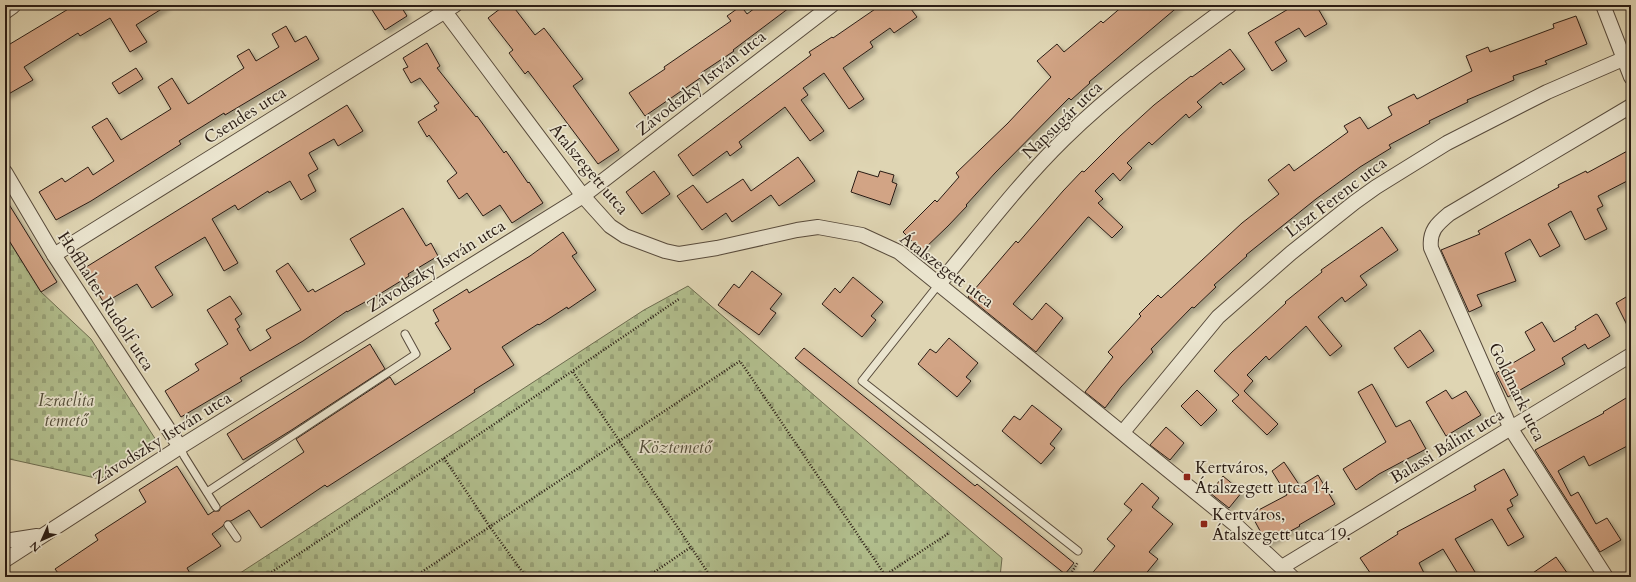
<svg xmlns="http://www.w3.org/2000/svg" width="1636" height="582" viewBox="0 0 1636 582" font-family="Cardo,serif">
  <defs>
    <pattern id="cemetery-stones" width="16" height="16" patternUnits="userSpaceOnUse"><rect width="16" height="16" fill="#b1bd8c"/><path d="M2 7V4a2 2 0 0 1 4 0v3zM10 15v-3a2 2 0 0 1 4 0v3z" fill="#98a278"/></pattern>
    <filter id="shadow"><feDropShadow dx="3.5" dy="3.5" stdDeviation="2" flood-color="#0004"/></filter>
  </defs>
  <rect width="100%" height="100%" fill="#dfd5b3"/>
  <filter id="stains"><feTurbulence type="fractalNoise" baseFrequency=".005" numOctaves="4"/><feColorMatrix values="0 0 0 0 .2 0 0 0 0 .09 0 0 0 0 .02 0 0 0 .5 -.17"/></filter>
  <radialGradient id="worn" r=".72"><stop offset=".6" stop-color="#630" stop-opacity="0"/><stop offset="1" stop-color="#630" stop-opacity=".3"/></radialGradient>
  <g fill="url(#cemetery-stones)" stroke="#6e6d50">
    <path d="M5,234l36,58 50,47 65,101 -56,39 -95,-21z"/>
    <path d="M688,286l314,272 -2,19h-766l410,-267z"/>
  </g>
  <g fill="#d2a485" stroke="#2b1d15" filter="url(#shadow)">
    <path d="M75,5h93l-32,20 11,17 -17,10 -20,-34 -30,18 -2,-3 -54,34 9,13 -28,16v-49z"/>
    <path d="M369,5h31l7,11 -22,14z"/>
    <path d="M505,5h7l23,30 9,-7 39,51 -10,7 46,64 -21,14 -70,-93 -3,3 -16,-21 4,-3 -25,-32z"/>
    <path d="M759,5h34l-60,45 1,1 -33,22 2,3 -58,40 -16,-23 36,-24 -1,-2 67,-46 -4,-5 14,-10 6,8z"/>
    <path d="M881,5h27l9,12 -23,16 -4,-5 -20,14 3,5 -30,21 21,31 -15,10 -25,-36 -21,15 5,7 -7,5 23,31 -14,10 -25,-34 -46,35 3,5 -12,9 -3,-5 -34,25 -15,-21 133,-100 -2,-3 23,-15 1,1z"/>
    <path d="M1124,5h56l-91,77 1,1 -19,17 -2,-2 -74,75 -29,32 1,1 -19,20 -26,25 -19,-19 32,-32 2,2 22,-25 -3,-4 52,-50 43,-46 -14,-16 20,-17 7,8 37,-31 2,2z"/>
    <path d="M1295,5h21l11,19 -22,13 -6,-9 -24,14 12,19 -15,10 -24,-38z"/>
    <path d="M1576,16l11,28 -42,17 2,3 -34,12 1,4 -47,20 1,2 -39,19 1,2 -41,22 2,3 -31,19 -44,32 -70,56 1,1 -33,29 2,2 -22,21 -2,-1 -41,42 2,3 -32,35 -16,21 -20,-16 28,-35 -5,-5 33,-36 -2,-2 19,-19 3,3 81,-75 37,-29 -11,-14 21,-16 5,7 54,-39 -4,-6 16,-9 8,12 24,-14 -4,-8 26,-13 3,5 55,-28 -6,-15 22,-9 2,5 64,-24 -1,-4z"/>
    <path d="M286,26l9,16 11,-6 13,23 -94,56 -1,-2 -45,28 2,3 -90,57 -35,19 -17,-28 23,-14 3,4 23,-15 5,8 21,-14 -22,-34 15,-9 14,22 50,-31 -13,-22 14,-9 16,26 2,-1 54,-35 -7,-12 12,-7 7,12 23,-14 -7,-13z"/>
    <path d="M427,43l13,23 -3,2 39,49 1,-1 27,37 2,-2 22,32 1,-1 14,21 -31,20 -12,-18 -17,11 -16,-23 -8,6 -12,-18 10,-8 -28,-38 -2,2 -9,-15 19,-12 -3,-4 5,-3 -19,-25 -9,5 -8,-14 5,-2 -5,-9z"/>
    <path d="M1230,49l15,20 -22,16 -2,-3 -24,20 5,5 -13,11 -3,-4 -34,31 -3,-3 -22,21 5,5 -12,13 -7,-8 -18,18 8,8 -5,4 25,24 -11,11 -23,-21h-1l-75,87 19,16 14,-17 17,15 -27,34 -68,-55 48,-56 2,2 45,-52 19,-20 2,1 36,-36 34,-31 37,-29 1,1z"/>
    <path d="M136,68l7,11 -24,15 -7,-11z"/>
    <path d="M347,105l16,26 -25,15 -4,-7 -25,14 9,16 -10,6 8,16 -15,9 -11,-19 -21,12 -1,-2 -30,19 -3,-5 -23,14 26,44 -14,8 -19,-34 -50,30 18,28 -21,13 -15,-24 -33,19 -21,-34z"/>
    <path d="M1631,149v30l-33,17 5,10 -6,3 10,20 -22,11 -14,-29 -23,13 12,22 -20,11 -10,-18 -25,14 11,28 -39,14 5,11 -13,6 -28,-62 39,-16 -2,-3 81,-44 -1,-2 28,-14 1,2z"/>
    <path d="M798,157l17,24 -36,25 -8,-11 -39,27 -6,-9 -24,17 -25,-34 16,-11 14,18 36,-24 8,12z"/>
    <path d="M654,171l16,23 -28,20 -16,-22z"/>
    <path d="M858,171l20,6 2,-6 14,4 -2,7 5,2 -7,21 -39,-13z"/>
    <path d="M5,198l52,84 -16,10 -36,-58z"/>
    <path d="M403,208l23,38 5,-3 7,13 -30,18 1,2 -26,16 -36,20v-1l-44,30 -63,37 2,3 -61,36 -16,-26 34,-21 -4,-6 33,-20 -21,-34 23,-14 12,18 -7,5 5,8 -3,2 13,22 21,-13 -5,-8 35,-20 -25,-39 12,-8 20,29 5,-3 2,3 50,-28 -15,-25z"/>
    <path d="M1382,227l16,23 -38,26 7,9 -22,17 -3,-5 -24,20 24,29 -12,10 -24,-30 -37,34 -3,-4 -19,19 6,6 -9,10 34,33 -11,11 -35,-34 7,-6 -25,-24 18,-19 54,-49 -1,-1 37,-30 -1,-2z"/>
    <path d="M563,232l14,21 -5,3 24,34 -28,19 -1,-2 -28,18 -1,-1 -36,23 12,18 -40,25 1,2 -148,95 -2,-2 -64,43 -12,-18 -18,11h-5l-3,5 -11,8 9,12 -34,22 5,9h-131l-6,-8 43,-29 -3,-5 51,-33 -7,-12 38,-24 31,49 6,-4h5l2,-4 83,-55 -8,-13 94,-62 5,8 56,-36 -16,-26 4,-2 -6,-11 34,-21 2,4 61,-37z"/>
    <path d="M752,271l30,23 -12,15 6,4 -17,22 -41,-30 16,-21 5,4z"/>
    <path d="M853,277l30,25 -12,14 5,4 -14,17 -40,-33 13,-16 5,5z"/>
    <path d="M1631,294v39l-15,-30z"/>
    <path d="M1596,314l2,1 12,21 -22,13 -3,-5 -23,14 3,6 -57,33 -12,-24 39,-23 -10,-18 17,-10 12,20 22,-13 -1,-2z"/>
    <path d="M1420,330l14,21 -26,17 -14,-20z"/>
    <path d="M949,338l29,25 -12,14 5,4 -14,16 -39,-33 12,-15 6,4z"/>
    <path d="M370,344l15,25 -95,62 -47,29 -16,-26z"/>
    <path d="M804,348l171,138 2,-2 97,79 -9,11 -270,-216z"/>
    <path d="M1372,384l24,43 14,-7 16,29 -47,25 -23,16 -13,-21 43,-27 -28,-50z"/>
    <path d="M1197,390l20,20 -16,16 -20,-20z"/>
    <path d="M1446,390l6,9 14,-8 15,24 -35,21 -20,-34z"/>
    <path d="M1631,395v49l-42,22 -5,-10 -26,15 13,25 7,-4 18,32 11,-6 14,22 -21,12 -65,-102 69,-37 -1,-1z"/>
    <path d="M1032,405l30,24 -12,15 5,4 -14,16 -39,-33 12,-15 6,4z"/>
    <path d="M1166,427l18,16 -14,17 -20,-15z"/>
    <path d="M1284,462l16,24 18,-11 17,29 -36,21 1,1 -32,17 -3,-3 -14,-26 36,-19 -15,-24z"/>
    <path d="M1504,469l14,26 -8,5 3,6 -6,3 17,28 -16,9 -16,-27 -37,20 23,38h-18l-17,-28 -24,14 7,14h-53l-13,-19 38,-24 -1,-2 79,-42 -2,-4z"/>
    <path d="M1223,476l19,16 -13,16 -19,-15z"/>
    <path d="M1142,483l17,15 -7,9 21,17 -24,28 9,7 -15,18h-54l26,-31 -8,-7 25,-29 -8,-6z"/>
    <path d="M1556,557l14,20h-43z"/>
  </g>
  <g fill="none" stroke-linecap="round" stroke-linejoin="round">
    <g stroke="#584b3c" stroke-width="9">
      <g id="service">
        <path d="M939,284l-77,97 216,170"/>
        <path d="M180,447l4,9 32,51"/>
        <path d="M207,492l209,-138 -11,-20"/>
        <path d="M228,525l9,13"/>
      </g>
    </g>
    <g stroke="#584b3c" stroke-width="16">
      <g id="minor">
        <path d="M440,5l143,191 27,30 15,10 40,15 14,3 38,-6 80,-18 21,-3 44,8 37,17 338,274 55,51"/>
        <path d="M1603,5l28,72"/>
        <path d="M5,172l49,83 126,192"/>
        <path d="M54,255l401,-250"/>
        <path d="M939,284c41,-49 80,-101 125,-145 51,-50 109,-92 166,-134"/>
        <path d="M1123,432l95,-115 73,-64 64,-51 21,-15 71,-44 100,-51 76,-33"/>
        <path d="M5,541l32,-5"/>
        <path d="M5,560l175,-113 403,-251 249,-191"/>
        <path d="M1282,567l349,-212"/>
        <path d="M1606,577l-95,-148 -80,-181c-2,-17 6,-24 18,-34l182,-108"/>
      </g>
    </g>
    <g stroke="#584b3c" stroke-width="19">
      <path id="tertiary" d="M5,10l7,-5"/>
    </g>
    <g stroke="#2b1d15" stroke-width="2.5" stroke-dasharray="1 2" stroke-linecap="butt">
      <path d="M573,372l138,205"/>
      <path d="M444,458l46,69 36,50"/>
      <path d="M264,577l180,-119 235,-159"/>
      <path d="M414,577l326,-216 145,214"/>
      <path d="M647,577l44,-30"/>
      <path d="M882,577l67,-44"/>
      <path d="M1069,577l9,-15"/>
    </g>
    <use href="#service" stroke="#eae4ce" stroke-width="7"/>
    <use href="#minor" stroke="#eae4ce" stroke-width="14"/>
    <use href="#tertiary" stroke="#eae4ce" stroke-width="17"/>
  </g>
  <g fill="#8f2418" stroke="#eae4ce" stroke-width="1.5">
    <rect x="1183" y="473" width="8" height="8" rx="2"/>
    <rect x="1200" y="520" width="8" height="8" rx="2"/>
  </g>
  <g text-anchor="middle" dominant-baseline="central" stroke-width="3.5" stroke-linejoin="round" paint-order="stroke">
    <g font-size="17" fill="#2b1d15" stroke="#eae4ce">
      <text transform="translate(701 83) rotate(-38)">Závodszky István utca</text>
      <text transform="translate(245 115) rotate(-32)">Csendes utca</text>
      <text transform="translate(1062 120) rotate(-44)">Napsugár utca</text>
      <text transform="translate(589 169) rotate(50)">Átalszegett utca</text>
      <text transform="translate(1336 197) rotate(-37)">Liszt Ferenc utca</text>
      <text transform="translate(436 266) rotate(-32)">Závodszky István utca</text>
      <text transform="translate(947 270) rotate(37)">Átalszegett utca</text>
      <text transform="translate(106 301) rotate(57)">Hoffhalter Rudolf utca</text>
      <text transform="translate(1517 392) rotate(64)">Goldmark utca</text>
      <text transform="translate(162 438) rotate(-32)">Závodszky István utca</text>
      <text transform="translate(1447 446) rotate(-31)">Balassi Bálint utca</text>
    </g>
    <g font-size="17" font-style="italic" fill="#534d39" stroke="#eae4ce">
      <text x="66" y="400">Izraelita<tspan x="66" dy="20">temető</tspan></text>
      <text x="675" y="447">Köztemető</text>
    </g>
    <g font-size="17" fill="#2b1d15" stroke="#eae4ce" text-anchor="start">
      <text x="1195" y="467">Kertváros,<tspan x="1195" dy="20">Átalszegett utca 14.</tspan></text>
      <text x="1212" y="514">Kertváros,<tspan x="1212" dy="20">Átalszegett utca 19.</tspan></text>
    </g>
  </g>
  <rect width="1636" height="582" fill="none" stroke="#dfd5b3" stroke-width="20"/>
  <rect x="6" y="6" width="1624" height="570" fill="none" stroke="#2b1d15" stroke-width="2"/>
  <rect x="10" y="10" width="1616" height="562" fill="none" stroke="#2b1d15"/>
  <g transform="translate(42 540) rotate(225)" stroke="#eae4ce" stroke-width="3" paint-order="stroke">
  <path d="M0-3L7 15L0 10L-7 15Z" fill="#2b1d15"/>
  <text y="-6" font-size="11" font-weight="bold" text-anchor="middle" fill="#2b1d15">N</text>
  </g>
  <rect width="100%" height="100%" filter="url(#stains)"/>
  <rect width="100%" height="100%" fill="url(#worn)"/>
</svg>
